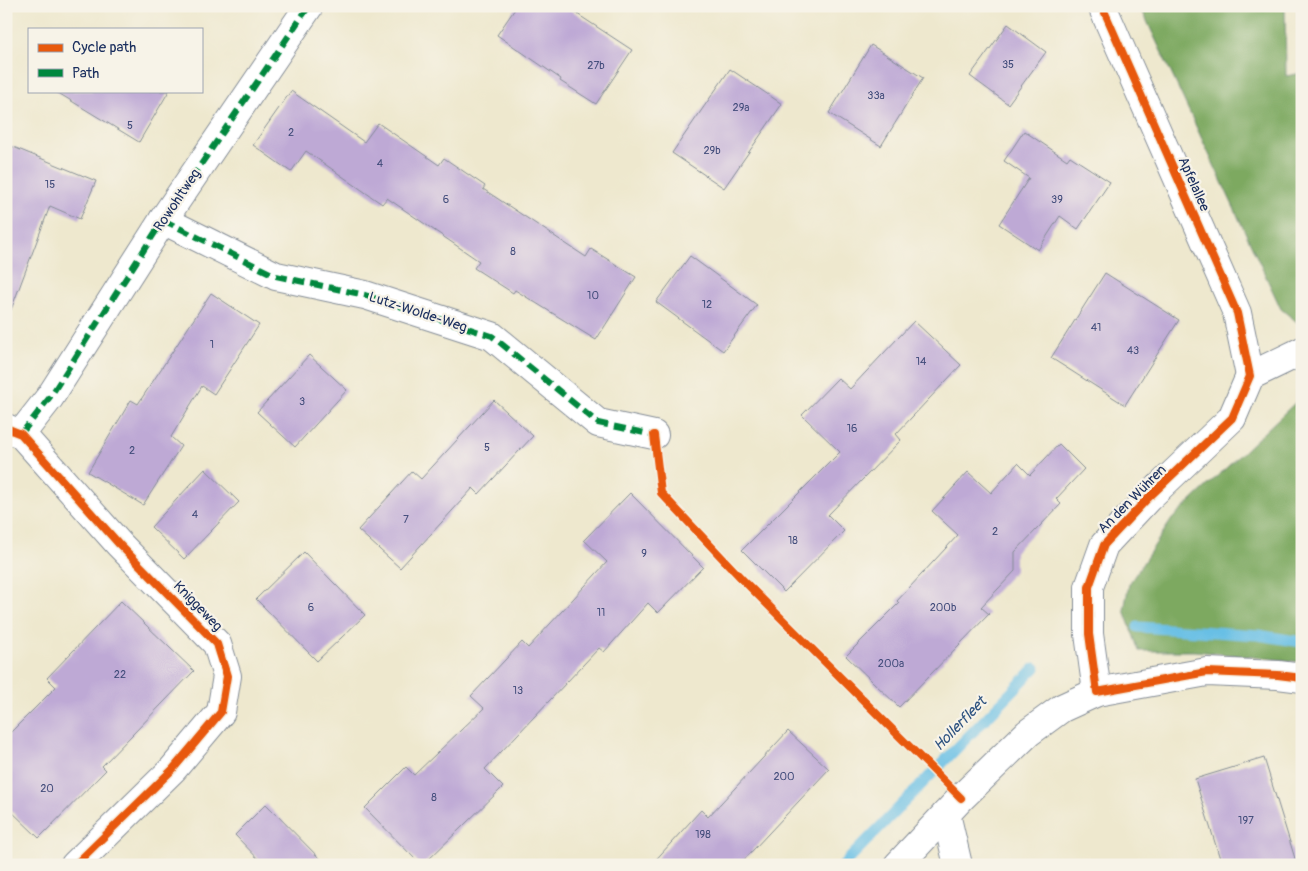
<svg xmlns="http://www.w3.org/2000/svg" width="1308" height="871" viewBox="0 0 1308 871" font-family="Pangolin,sans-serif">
  <rect width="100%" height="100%" fill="#f7f3e8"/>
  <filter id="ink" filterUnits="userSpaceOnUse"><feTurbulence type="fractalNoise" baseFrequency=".02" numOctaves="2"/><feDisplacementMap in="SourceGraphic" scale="10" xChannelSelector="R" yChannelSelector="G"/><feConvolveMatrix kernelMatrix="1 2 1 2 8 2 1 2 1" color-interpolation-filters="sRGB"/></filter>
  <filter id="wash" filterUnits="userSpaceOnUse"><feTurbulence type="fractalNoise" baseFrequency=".0096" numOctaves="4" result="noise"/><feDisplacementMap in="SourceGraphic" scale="20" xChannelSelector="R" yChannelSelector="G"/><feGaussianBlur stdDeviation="1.12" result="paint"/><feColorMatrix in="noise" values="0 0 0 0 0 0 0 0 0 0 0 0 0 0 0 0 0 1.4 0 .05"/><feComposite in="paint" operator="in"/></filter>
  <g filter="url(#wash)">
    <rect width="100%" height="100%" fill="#eee8ce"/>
    <g fill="#7da961" stroke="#4c6c60">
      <path d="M1140,6h145l1,70 16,-3v246l-5,3 -16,-13z"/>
      <path d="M1297,401l5,11v250l-107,-11h-56l-15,-41 5,-26 43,-65z"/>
    </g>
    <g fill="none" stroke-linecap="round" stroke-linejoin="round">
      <g stroke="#68bfe5" stroke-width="11">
        <path d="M1138,627l120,8 44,7"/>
        <path d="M843,865l192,-197"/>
      </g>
    </g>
    <g id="blocks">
      <g fill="#bea9d5">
        <path d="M517,6h48l67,44 -36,54 -36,-23 1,-2 -64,-44z"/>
        <path d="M1008,24l38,28 -38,52 -38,-28z"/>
        <path d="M871,45l52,33 -42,68 -52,-33z"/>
        <path d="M730,69l52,35 -58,84 -52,-35z"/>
        <path d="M55,91h114l-30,51z"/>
        <path d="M291,91l73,51 14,-19 61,42 5,-7 41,28 -2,3 103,68 5,-8 45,28 -40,63 -81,-50 -2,3 -39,-25 5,-7 -92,-63 -5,6 -76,-53 -15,21 -38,-27z"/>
        <path d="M1024,131l43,29 3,-4 40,26 -32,47 -18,-13 -22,34 -39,-26 30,-46 -25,-17z"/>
        <path d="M6,144l90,37 -16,38 -30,-13 -41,109 -3,-1z"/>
        <path d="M690,256l67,49 -34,46 -67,-49z"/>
        <path d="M1105,273l74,47 -54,85 -74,-47z"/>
        <path d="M211,293l48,32 -45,69 -12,-8 -31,51 10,9 -38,59 -55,-33 43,-72 7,4z"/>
        <path d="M914,321l47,44 -65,69 5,6 -73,75 16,16 -60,61 -42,-42 98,-98 -38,-37 36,-37 12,11z"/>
        <path d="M309,355l38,35 -52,57 -38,-35z"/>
        <path d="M494,400l39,36 -54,58 -6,-6 -73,80 -42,-38 54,-59 9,8z"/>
        <path d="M1059,444l25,25 -28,30 5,5 -46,48v19l-34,36 8,7 -90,93 -53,-51 53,-53 -2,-2 61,-66 -26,-24 36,-39 23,21 27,-30 12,12z"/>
        <path d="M205,469l34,33 -55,57 -33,-32z"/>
        <path d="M630,493l73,74 -45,46 -10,-10 -44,49 -5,-4 -114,121 18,18 -80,78h-2l-56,-57 41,-41 8,8 70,-67 -13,-12 51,-54 6,6 79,-86 -23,-22z"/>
        <path d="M304,552l61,63 -48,46 -61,-62z"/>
        <path d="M121,601l73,70 -92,95 4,4 -67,68 -33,-32v-69l50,-50 -9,-9z"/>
        <path d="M788,731l41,38 -90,96h-88l50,-55 7,7z"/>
        <path d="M1264,758l33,107h-75l-27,-86z"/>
        <path d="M266,804l60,61h-62l-29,-30z"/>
      </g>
    </g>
  </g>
  <g filter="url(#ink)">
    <use href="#blocks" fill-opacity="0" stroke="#848c96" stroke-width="1"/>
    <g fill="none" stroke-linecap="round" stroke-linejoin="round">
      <g stroke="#848c96" stroke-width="30">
        <g id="minor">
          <path d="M1102,6l135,307 13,63"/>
          <path d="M163,220l113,56 89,19 127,41 106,87 56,12"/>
          <path d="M6,428l15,6 98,110 98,100 10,32 -6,36 -48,57 -98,96"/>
          <path d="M21,434l29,-37 113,-177 146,-214"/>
          <path d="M1097,692l-8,-58v-47l15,-42 44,-47 84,-80 18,-42 52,-25"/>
          <path d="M946,814l12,51"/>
          <path d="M898,865l63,-67 67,-65 34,-25 35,-16 110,-20 71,3 24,3"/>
        </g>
      </g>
      <use href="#minor" stroke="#fff" stroke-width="28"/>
      <g stroke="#00873e" stroke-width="6" stroke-dasharray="12 6" stroke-linecap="butt">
        <path d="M163,220l113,56 89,19 127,41 106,87 56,12"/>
        <path d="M21,434l29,-37 113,-177 146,-214"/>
      </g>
      <g stroke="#f7f3e8" stroke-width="11">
        <g id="cycleway">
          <path d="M1102,6l135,307 13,63 -18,42 -84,80 -44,47 -15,42v47l8,58 110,-20 71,3 24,3"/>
          <path d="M6,428l15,6 98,110 98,100 10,32 -6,36 -48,57 -98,96"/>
          <path d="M654,435l7,58 81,86 219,219"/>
        </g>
      </g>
      <use href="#cycleway" stroke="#e8590c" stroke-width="8"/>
    </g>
  </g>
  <g text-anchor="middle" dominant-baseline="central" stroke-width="4.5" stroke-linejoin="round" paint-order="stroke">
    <g font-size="11" fill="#444e7c">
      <text x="1008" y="64">35</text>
      <text x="596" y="65">27b</text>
      <text x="876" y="95">33a</text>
      <text x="741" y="107">29a</text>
      <text x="130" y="125">5</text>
      <text x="291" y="132">2</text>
      <text x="712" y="150">29b</text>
      <text x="380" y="163">4</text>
      <text x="50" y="184">15</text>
      <text x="446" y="199">6</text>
      <text x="1057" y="199">39</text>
      <text x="513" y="251">8</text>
      <text x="593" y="295">10</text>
      <text x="707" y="304">12</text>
      <text x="1096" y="327">41</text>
      <text x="212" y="344">1</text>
      <text x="1133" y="350">43</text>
      <text x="921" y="361">14</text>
      <text x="302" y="401">3</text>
      <text x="852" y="428">16</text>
      <text x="487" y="447">5</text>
      <text x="132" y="450">2</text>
      <text x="195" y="514">4</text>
      <text x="406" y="519">7</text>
      <text x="995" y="531">2</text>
      <text x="793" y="540">18</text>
      <text x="644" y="553">9</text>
      <text x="311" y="607">6</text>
      <text x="943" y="607">200b</text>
      <text x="601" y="612">11</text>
      <text x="891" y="663">200a</text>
      <text x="120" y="674">22</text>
      <text x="518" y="690">13</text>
      <text x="784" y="776">200</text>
      <text x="47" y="788">20</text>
      <text x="434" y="797">8</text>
      <text x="1246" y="820">197</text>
      <text x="703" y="834">198</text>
    </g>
    <g font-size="14" fill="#1b2f5e" stroke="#f7f3e8">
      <text transform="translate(1194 184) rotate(66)">Apfelallee</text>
      <text transform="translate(177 200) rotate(-56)">Rowohltweg</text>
      <text transform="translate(418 312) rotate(18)">Lutz-Wolde-Weg</text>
      <text transform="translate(1132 499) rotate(-45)">An den Wühren</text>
      <text transform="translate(198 606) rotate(46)">Kniggeweg</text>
    </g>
    <g font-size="15" font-style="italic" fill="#2e5380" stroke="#f7f3e8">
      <text transform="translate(960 724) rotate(-46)">Hollerfleet</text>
    </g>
  </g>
  <rect width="1308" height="871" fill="none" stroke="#f7f3e8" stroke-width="25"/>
  <rect x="28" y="28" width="175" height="65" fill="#f7f3e8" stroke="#9fa5b1"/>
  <rect x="38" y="44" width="25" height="8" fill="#e8590c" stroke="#9fa5b1"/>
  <text x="72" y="52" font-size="15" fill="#1b2f5e">Cycle path</text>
  <rect x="38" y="69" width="25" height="8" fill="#00873e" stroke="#9fa5b1"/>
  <text x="72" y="78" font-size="15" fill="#1b2f5e">Path</text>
</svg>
